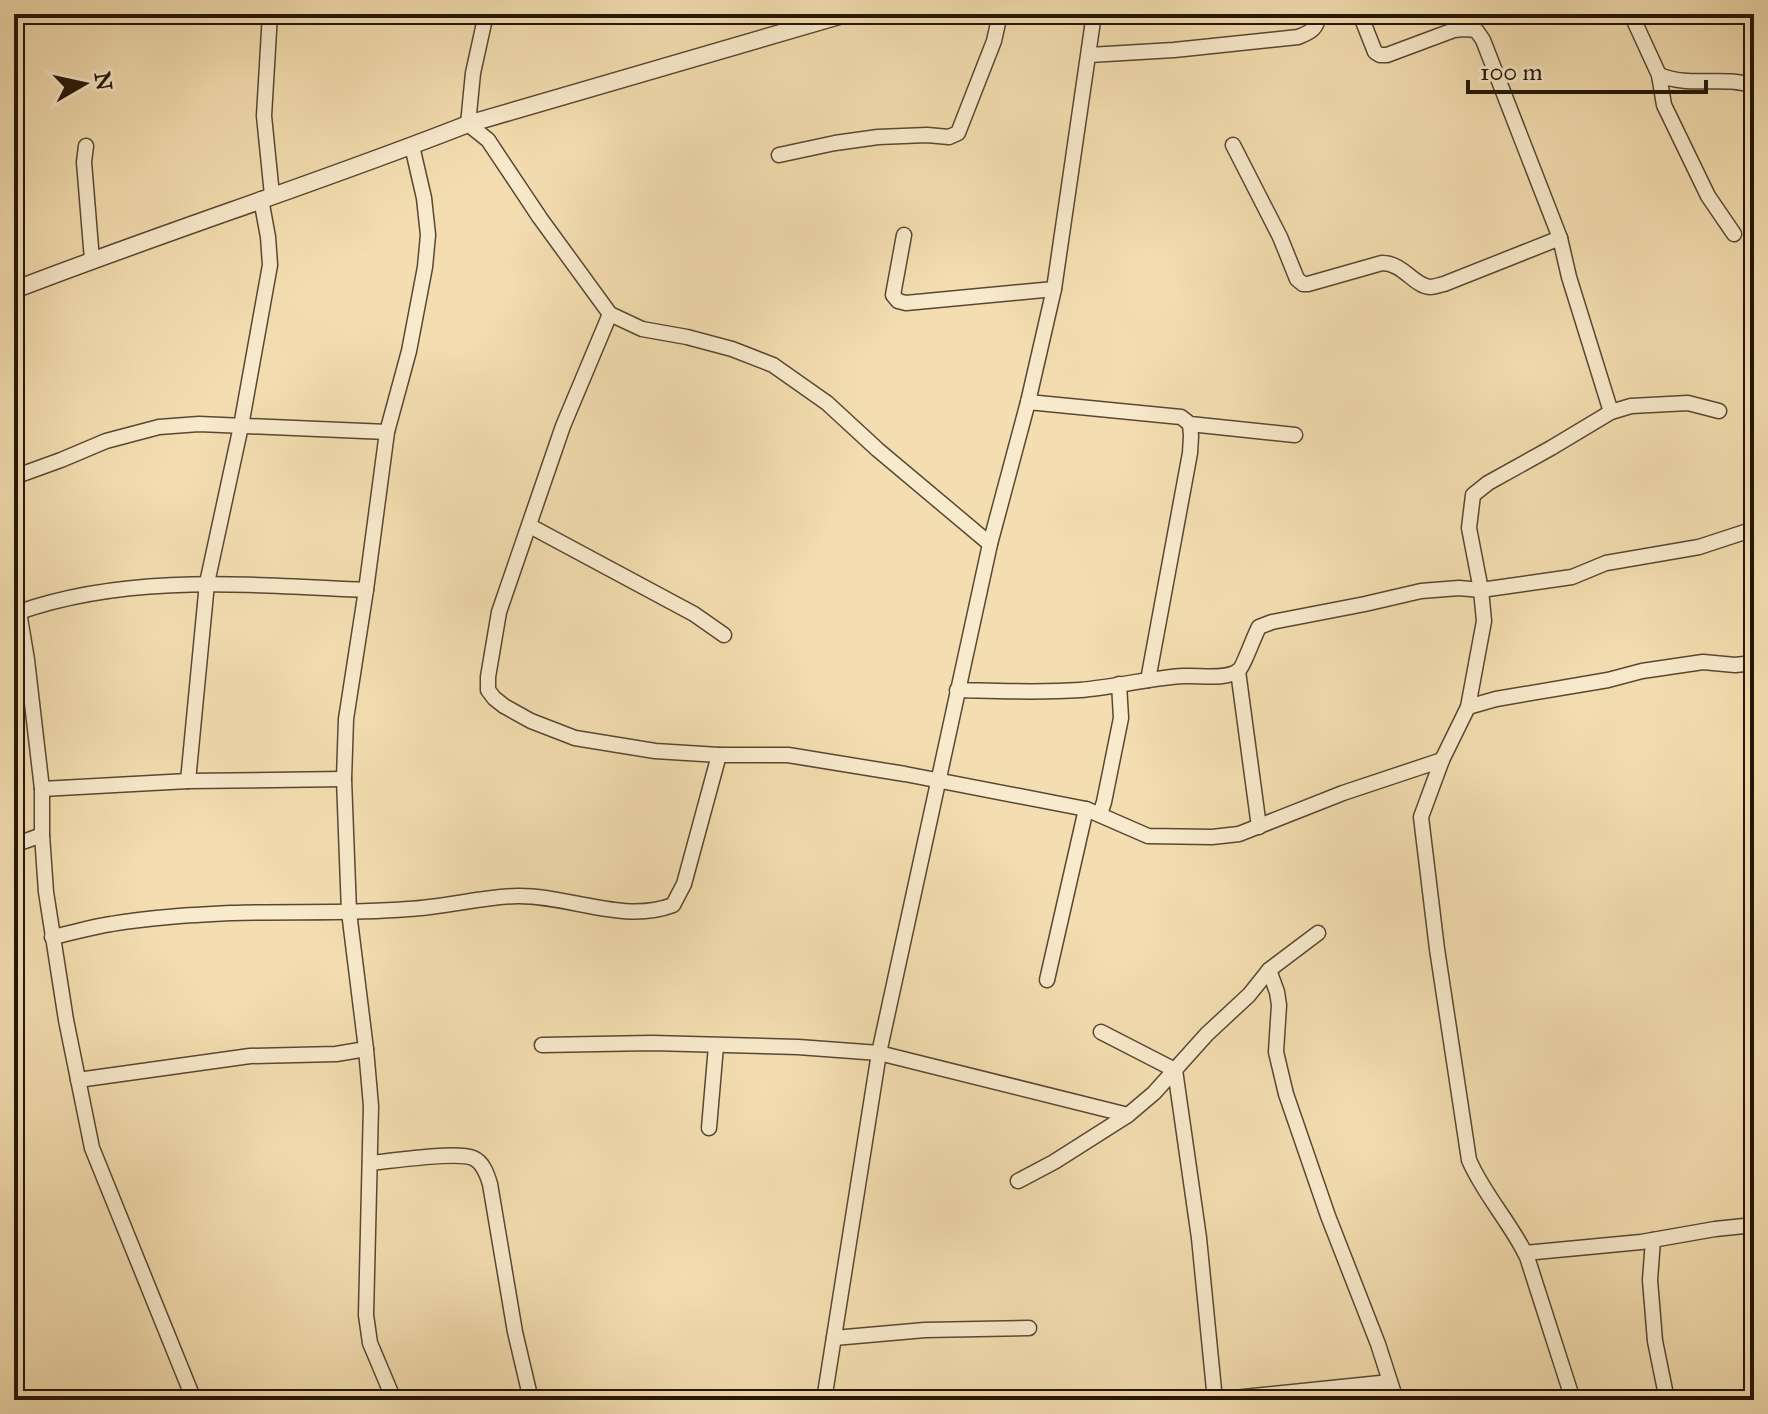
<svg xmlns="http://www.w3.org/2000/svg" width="1768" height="1414" viewBox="0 0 1768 1414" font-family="'IM FELL Great Primer',serif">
  <rect width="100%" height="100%" fill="#f4deb1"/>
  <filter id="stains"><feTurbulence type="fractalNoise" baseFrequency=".0025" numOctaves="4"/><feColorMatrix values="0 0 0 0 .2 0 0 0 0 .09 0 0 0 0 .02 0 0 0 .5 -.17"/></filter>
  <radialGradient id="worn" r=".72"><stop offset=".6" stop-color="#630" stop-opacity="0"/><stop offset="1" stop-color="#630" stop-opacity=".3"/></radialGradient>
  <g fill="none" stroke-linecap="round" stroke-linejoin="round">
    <g stroke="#584832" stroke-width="17">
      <g id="minor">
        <path d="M270,14l-6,102 8,79"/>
        <path d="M486,14l-13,59 -5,51 20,16 52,78 70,96 32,15 45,8 45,12 41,16 54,38 51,47 112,94"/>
        <path d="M1360,14l15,38 5,3h7l67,-25 10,-1 12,1 7,10 77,198 9,39 42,135"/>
        <path d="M1631,14l28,61 5,30 44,91 26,38"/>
        <path d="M1089,55l85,-5 124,-13c13,-5 19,-8 21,-23"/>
        <path d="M1659,75c32,13 64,0 95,11"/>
        <path d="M1233,145l47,92 17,42 6,5h5l74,-21c21,0 32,23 48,24 5,0 9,-2 14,-3l116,-46"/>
        <path d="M86,146l-2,16 8,98"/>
        <path d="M779,155l56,-12 43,-6 49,-2 22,2 9,-4 36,-92 6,-27"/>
        <path d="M904,235l-11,60 5,6 8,2 148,-14"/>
        <path d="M610,314l-47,112 -64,186 -11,65v13l6,8 10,8 27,15 44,17 80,13 64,4h69l117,19 181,35 62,27 64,1 27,-3 104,-41 99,-33"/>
        <path d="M1028,402l153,15 9,7 105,11"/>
        <path d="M14,477l47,-17 45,-19 53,-14 40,-3 188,8"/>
        <path d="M530,526l164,88 30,21"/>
        <path d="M14,595l5,17 8,48 15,129v46l4,57 20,128 26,128 102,252"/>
        <path d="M19,612c111,-39 232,-27 347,-22"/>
        <path d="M1238,671l21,156"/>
        <path d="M1148,680l42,-227 1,-17 -1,-12"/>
        <path d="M957,690c41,1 82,3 123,0 35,-3 69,-12 104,-14 14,-1 42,4 54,-5 5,-3 16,-35 21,-44l13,-5 93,-18 56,-13 38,-3 22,2 91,-13 34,-14 93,-16 55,-18"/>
        <path d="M1468,707l28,-8 112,-19 34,-9 61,-9 32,3 19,-2"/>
        <path d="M188,781l19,-198 34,-157 29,-161 -2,-28 -7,-38"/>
        <path d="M42,789l146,-8 156,-2"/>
        <path d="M1100,814l4,-12 17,-84 -2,-34"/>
        <path d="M14,845l28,-10"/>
        <path d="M52,937c20,-4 39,-10 59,-13 40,-7 81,-9 121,-11 59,-2 118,1 176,-4 37,-2 73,-12 109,-13 51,-1 106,28 156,9l11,-21 35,-129"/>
        <path d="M1269,970l8,22 2,13 -3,47 10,42 42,122 50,128 18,56"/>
        <path d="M1047,980l39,-171"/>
        <path d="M1101,1032l74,38 24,168 16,162"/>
        <path d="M542,1045l110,-2 146,4 81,6 249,62"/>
        <path d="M78,1080l172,-24 86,-2 30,-5"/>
        <path d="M709,1128l7,-82"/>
        <path d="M370,1163c21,-2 87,-12 103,-5 10,4 14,16 17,26l25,148 16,68"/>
        <path d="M1018,1181l36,-19 74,-47 26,-22 53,-59 42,-39 20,-25 49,-37"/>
        <path d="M1653,1240l-3,40 5,61 12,59"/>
        <path d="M1525,1253l116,-11 74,-13 39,-4"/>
        <path d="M834,1338l91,-8 104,-2"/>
        <path d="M394,1400l-24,-57 -4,-28 5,-209 -5,-57 -17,-137 -5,-133 2,-60 20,-129 21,-158 22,-81 16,-84 3,-32 -4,-37 -12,-52"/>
        <path d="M824,1400l55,-347 111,-509 38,-142 26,-113 40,-275"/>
        <path d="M1215,1400l175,-18"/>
        <path d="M1573,1400l-46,-143c-16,-34 -43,-62 -58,-97l-32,-211 -16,-132 21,-57 26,-53 16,-86 -3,-31 -12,-62 4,-33 15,-12 63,-35 60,-36 20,-6 57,-3 31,8"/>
        <path d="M1740,1400l14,-3"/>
      </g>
    </g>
    <g stroke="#584832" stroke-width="19">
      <path id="tertiary" d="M14,290c150,-58 304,-107 454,-166l378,-110"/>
    </g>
    <use href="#minor" stroke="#f8eacc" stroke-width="14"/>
    <use href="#tertiary" stroke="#f8eacc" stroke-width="16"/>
  </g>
  <rect width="1768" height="1414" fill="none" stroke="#f4deb1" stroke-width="48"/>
  <rect x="16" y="16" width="1736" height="1382" fill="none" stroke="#241607" stroke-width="4"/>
  <rect x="24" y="24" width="1720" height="1366" fill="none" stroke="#241607" stroke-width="2"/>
  <g transform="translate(84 84) rotate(81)" stroke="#f8eacc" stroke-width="6" paint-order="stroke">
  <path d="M0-6L14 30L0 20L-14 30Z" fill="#241607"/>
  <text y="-12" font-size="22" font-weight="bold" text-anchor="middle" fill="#241607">N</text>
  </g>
  <path d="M1468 80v12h238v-12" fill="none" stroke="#241607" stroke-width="4"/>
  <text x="1480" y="80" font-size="24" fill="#241607" stroke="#f8eacc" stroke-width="6" paint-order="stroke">100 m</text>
  <rect width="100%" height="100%" filter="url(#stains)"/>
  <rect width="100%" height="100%" fill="url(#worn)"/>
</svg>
